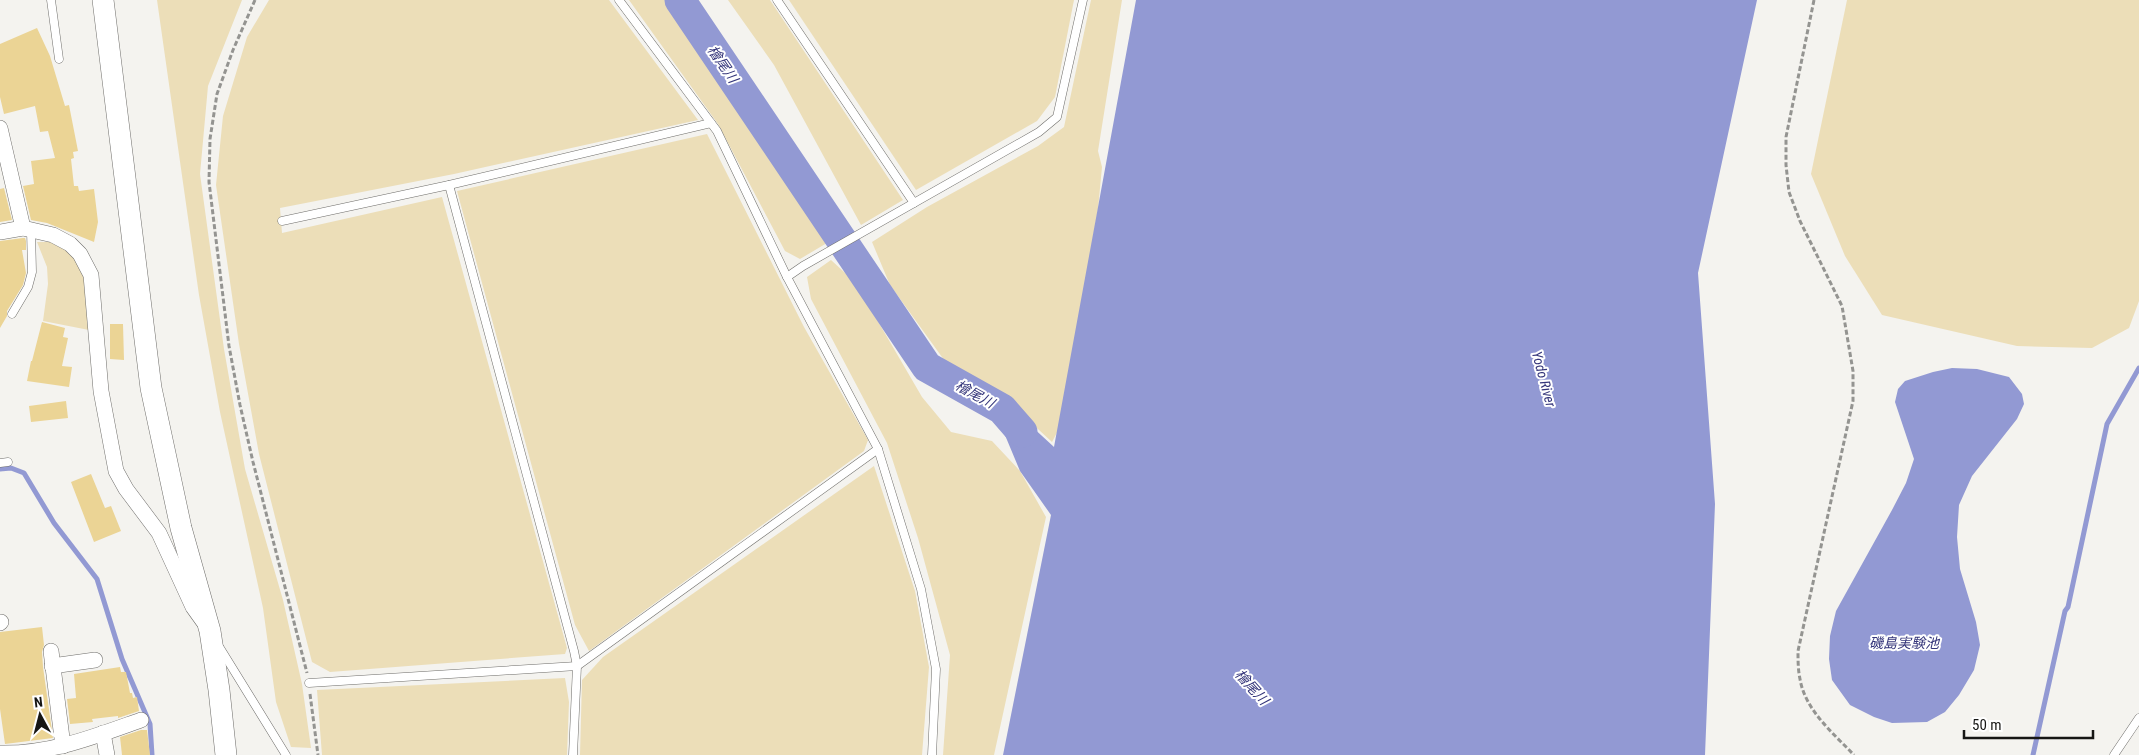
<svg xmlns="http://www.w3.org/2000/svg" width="2139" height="755" viewBox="0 0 2139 755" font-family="'Roboto Condensed','Noto Sans JP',sans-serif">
  <rect width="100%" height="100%" fill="#f4f3ef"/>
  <g fill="#ecdeb8">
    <path d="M157,0h85l-34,86 -8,88 24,175 21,120 38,131 19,84 9,64 -20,-1 -15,-45 -13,-94 -43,-196 -21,-117z"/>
    <path d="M269,0h340l89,120 -244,54 -174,34 2,25 160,-36 125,451 -2,6 -235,18 -18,-10 -53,-208 -20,-110 -23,-159 7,-69 24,-79z"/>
    <path d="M629,0h40l93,135 70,105 -32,19 -15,-8 -67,-127z"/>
    <path d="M728,0h42l133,200 -42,25 -87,-160z"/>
    <path d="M789,0h285l-19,97 -18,24 -121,69z"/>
    <path d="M1091,0h31l-24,151 4,16 -4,42 -37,216 -9,17 -40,-37 -65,-41 -57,-79 -18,-43 55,-35 111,-61 26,-19z"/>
    <path d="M1847,0h292v301l-10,27 -37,20 -75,-2 -135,-31 -37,-59 -34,-82z"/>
    <path d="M707,134l97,193 64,113 -4,11 -275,200 -14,-26 -118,-434z"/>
    <path d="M37,242h18l11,6 17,19 6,63 -46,-9 5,-37 -1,-17z"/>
    <path d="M831,260l24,22 67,115 29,35 41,9 28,30 26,46 -52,238h-51l7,-100 -32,-117 -31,-95 -76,-144 -4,-22z"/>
    <path d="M874,466l41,125 14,76 -7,88h-342l2,-75 21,-23z"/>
    <path d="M565,678l4,24 -2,53h-245l-5,-65z"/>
  </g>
  <g fill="#9299d3">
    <path d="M1136,0h621l-59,273 17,231 -10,251h-702l48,-240 -31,-44 -28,-67 -1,-11 12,7 51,47z"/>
    <path d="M1952,368l25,1 32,8 13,17 2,10 -7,15 -45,57 -13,29 -2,32 3,32 16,53 4,23 -6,25 -15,25 -14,17 -18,10 -35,1 -18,-6 -24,-12 -18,-25 -3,-21 1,-23 6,-25 56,-101 14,-27 8,-24 -19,-57 3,-13 7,-8 28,-9z"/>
  </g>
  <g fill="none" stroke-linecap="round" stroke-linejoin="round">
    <g stroke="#9299d3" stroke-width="5">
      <path d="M0,469l11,-1 13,5 30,50 43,56 25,80 28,65 2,31"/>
      <path d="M2033,755l32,-144 3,-4 39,-183 32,-56"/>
    </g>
    <path stroke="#9299d3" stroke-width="31" d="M680,0l247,367 75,42 20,23"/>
  </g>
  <g fill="#ebd495">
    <path d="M37,28l13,28 15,50 4,-1 9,46 -5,1 1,6 -3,1 3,27h4l1,5 15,-2 4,33 -4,20 -47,-19 -16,-3 -8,-34 11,-2 -3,-23 24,-3 -7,-27 -8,1 -5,-26 -31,8 -4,-17v-53z"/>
    <path d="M4,188l8,32 -12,2v-33z"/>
    <path d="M23,238h2l1,3v9h-4l4,23 -3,12 -16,26v5l-7,12v-87z"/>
    <path d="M42,322l23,6 -2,9 5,1 -6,28 10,1 -3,20 -42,-6 4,-20h1z"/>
    <path d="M110,324h13l1,36 -14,-1z"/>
    <path d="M66,401l2,17 -37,4 -2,-16z"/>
    <path d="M91,474l14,34 6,-2 10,25 -27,11 -23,-60z"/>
    <path d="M42,627l2,18 -2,7 1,15 10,71 -48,6 -5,-35v-77z"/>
    <path d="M120,667l1,5h5l4,21h2l1,5 4,-1 2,14 -21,7v-2l-26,3 1,3 -23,2 -3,-25 9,-1 -2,-24z"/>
    <path d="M141,730h6l3,25h-28l-2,-18z"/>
  </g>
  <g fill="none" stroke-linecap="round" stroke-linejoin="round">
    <g stroke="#6f6e6b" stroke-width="9">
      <g id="lane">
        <path d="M51,0l8,59"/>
        <path d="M619,0l98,131 70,146"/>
        <path d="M777,0l137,203"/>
        <path d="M449,185l125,466 3,15 -4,89"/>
        <path d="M282,221l167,-36 262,-62"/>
        <path d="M12,314l16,-27 4,-15 -1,-42"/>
        <path d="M0,463l8,-1"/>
        <path d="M220,648l66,107"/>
        <path d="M309,683l268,-17 301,-217"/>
        <path d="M932,755l4,-86 -15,-80 -43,-140 -91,-172 16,-11 236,-134 18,-15 26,-117"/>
        <path d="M2114,755l25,-37"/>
      </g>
    </g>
    <g stroke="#6f6e6b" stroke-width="16">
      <g id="street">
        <path d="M0,128l23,100"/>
        <path d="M0,232l23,-4 30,7 17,9 10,10 11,21 10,116 15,80 10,18 33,44 34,74 10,14"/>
        <path d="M0,623l1,-1"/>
        <path d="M51,651l12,95"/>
        <path d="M52,666l43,-6"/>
        <path d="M103,733l4,22"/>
        <path d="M0,753c51,1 93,-16 141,-33"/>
      </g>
    </g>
    <g stroke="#6f6e6b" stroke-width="22">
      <path id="secondary" d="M103,0l48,388 30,140 29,103 9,59 7,65"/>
    </g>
    <g stroke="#949491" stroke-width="3" stroke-dasharray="5 2.5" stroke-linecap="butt">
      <path d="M255,0l-22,50 -16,44 -7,45 -1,43 20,164 11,59 13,57 54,211"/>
      <path d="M1814,0l-28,137v28l3,27 11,29 42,85 11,65v30l-55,250c0,9 0,19 2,28 5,31 33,54 54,76"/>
      <path d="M310,694l8,61"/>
    </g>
    <use href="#lane" stroke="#fff" stroke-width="8"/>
    <use href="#street" stroke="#fff" stroke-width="15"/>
    <use href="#secondary" stroke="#fff" stroke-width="21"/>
  </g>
  <g text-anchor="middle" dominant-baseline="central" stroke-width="4" stroke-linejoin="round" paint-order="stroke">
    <g font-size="14" font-style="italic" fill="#34357a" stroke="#fff">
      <text transform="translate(723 64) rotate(56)">檜尾川</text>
      <text transform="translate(1544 379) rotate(75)">Yodo River</text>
      <text transform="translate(975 394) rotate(29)">檜尾川</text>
      <text x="1904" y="643">磯島実験池</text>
      <text transform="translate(1252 687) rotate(48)">檜尾川</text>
    </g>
  </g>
  <g transform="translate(40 715) rotate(353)" stroke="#ffffff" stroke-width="4" paint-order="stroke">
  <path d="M0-4L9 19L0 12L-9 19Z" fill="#161614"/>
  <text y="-8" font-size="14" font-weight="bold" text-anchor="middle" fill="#161614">N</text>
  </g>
  <path d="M1964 730v8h129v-8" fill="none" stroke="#161614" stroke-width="2.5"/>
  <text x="1972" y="730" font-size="15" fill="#161614" stroke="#ffffff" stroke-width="4" paint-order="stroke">50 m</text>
</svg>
